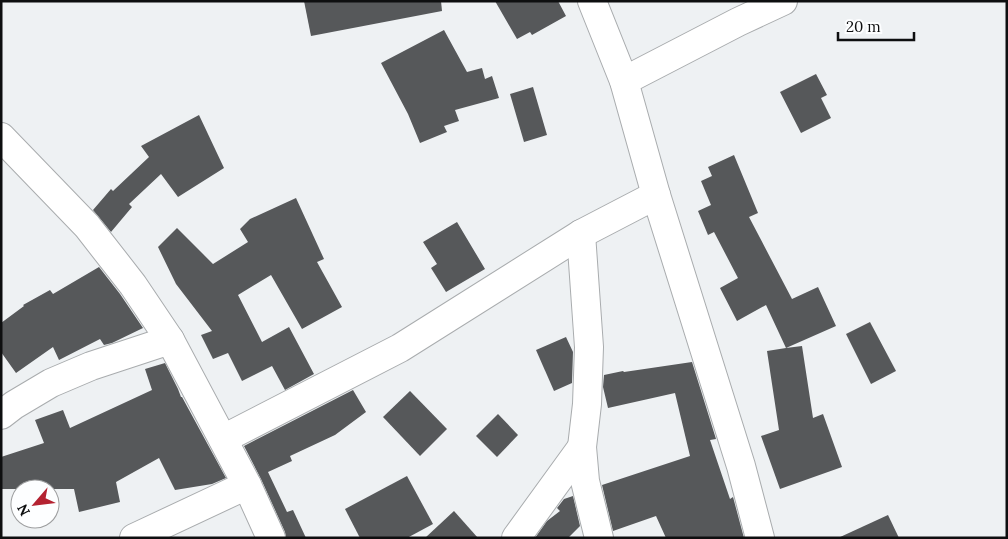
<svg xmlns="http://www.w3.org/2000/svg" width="1008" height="539" viewBox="0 0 1008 539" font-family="Lora,serif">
  <rect width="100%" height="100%" fill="#eef1f3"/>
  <g fill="#56585a">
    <path d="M304,1h137l1,10 -131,25z"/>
    <path d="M495,1h63l8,15 -34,19 -2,-3 -13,7z"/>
    <path d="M444,30l23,42 15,-4 3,11 7,-3 7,22 -44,12 4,11 -15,5 3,6 -27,11 -12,-29 -27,-51z"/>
    <path d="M816,74l11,21 -6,3 10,20 -30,15 -21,-41z"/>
    <path d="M533,87l14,48 -23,7 -14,-48z"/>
    <path d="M199,115l25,53 -46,29 -17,-23 -32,30 3,3 -21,25 -18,-22 18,-21 2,2 36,-34 -8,-11z"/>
    <path d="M734,155l24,58 -9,4 43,82 26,-12 18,39 -50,22 16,-2 11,72 10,-4 19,53 -62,22 -19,-53 18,-6 -12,-79 19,-3 -20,-43 -29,16 -17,-33 18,-10 -24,-46 -6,3 -10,-24 13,-6 -10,-24 11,-5 -4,-9z"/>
    <path d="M296,198l28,61 -7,3 25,45 -40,22 -31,-54 -33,20 24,47 27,-15 25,47 -29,16 -13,-24 -30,15 -14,-28 -15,6 -12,-24 11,-4 -36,-47 -18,-37 19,-19 36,36 35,-22 -8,-13 10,-10z"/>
    <path d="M457,222l28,47 -39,23 -15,-24 6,-4 -14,-22z"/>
    <path d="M99,267l21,27 23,34 -31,15 -8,2 -4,-6 -41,21 -6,-13 -37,26 -15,-21v-29l23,-17 -1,-1 27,-15 3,4z"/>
    <path d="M870,322l26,49 -25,13 -25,-50z"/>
    <path d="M566,337l7,15 -1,31 -18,8 -18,-41z"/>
    <path d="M692,362l24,77 -6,1 20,59 3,-2 11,41h-78l-10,-22 -43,15 -11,-46 88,-29 -15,-63 -67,15 -5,-21 1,-12 19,-4 1,1z"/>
    <path d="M165,363l13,26 3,8h1l44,81 -14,6 -37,6 -16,-32 -43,24 4,20 -41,10 -5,-23h-73v-32l43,-14 -9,-23 28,-10 7,18 82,-38 -7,-21z"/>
    <path d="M353,390l13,22 -31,23 -45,21 2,5 -24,11 19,40 6,-2 13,28h-20l-1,-6 -24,-53 -17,-33z"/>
    <path d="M410,391l37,38 -27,27 -37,-39z"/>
    <path d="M498,414l20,21 -21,22 -21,-21z"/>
    <path d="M407,476l26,48 -26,14h-47l-15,-29z"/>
    <path d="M573,496l7,30 -12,12h-33l12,-17 13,-10 -3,-3 7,-9z"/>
    <path d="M454,511l24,27h-53z"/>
    <path d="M888,515l11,23h-61z"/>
  </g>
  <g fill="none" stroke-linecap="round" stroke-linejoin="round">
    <g stroke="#a9acae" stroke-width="30">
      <g id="street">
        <path d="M592,1l32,80 32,114 85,271 19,72"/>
        <path d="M624,81l114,-59 45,-21"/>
        <path d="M1,137l86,89 46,59 37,55 77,145 24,53"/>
        <path d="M581,234l8,113 -2,57 -5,43 3,34 14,57"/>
        <path d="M1,415l13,-10 37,-22 40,-17 79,-26"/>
        <path d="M223,439l177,-91 181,-114 75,-39"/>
        <path d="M134,538l113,-53"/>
        <path d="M516,538l66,-91"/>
      </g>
    </g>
    <use href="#street" stroke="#fff" stroke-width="28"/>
  </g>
  <rect width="1008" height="539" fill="none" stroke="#0e0f10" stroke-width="5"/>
  <g transform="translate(35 504) rotate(242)"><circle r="24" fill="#fdfeff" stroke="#9d9e9f"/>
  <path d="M0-4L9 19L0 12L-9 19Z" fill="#b42231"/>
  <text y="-8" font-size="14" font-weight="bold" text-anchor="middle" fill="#0e0f10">N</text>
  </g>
  <path d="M838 32v8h76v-8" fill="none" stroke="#0e0f10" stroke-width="2.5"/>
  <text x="846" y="32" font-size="15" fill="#0e0f10" stroke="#fdfeff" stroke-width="4" paint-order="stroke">20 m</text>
</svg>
